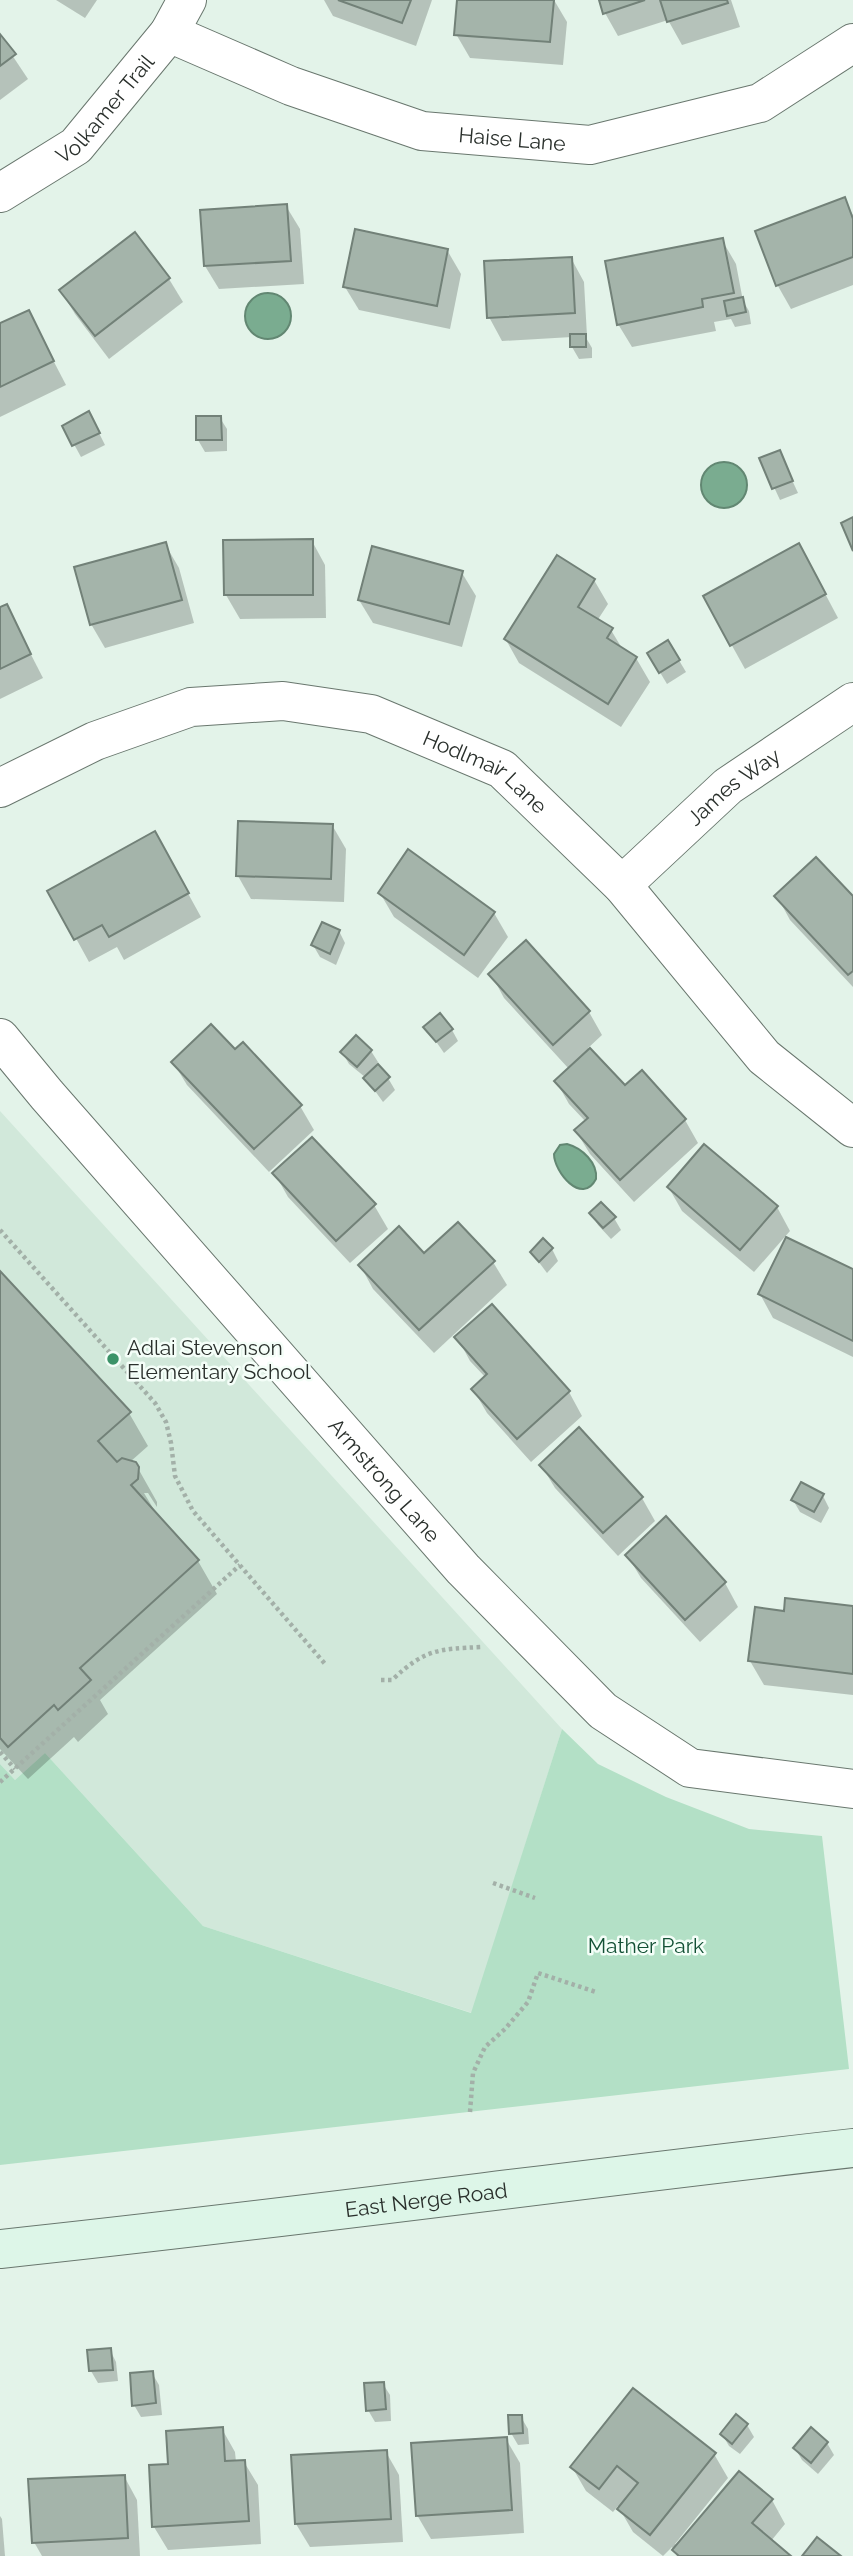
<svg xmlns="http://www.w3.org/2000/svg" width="853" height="2556" viewBox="0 0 853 2556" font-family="Raleway,sans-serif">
  <rect width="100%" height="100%" fill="#e3f3e9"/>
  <path fill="#d1e8da" d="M0,1111l562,618 -90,284 -269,-87 -158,-173 -30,27 -15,-16z"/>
  <path fill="#b3e0c6" d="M562,1729l36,35 68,33 83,32 73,7 27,233 -849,96v-401l15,16 30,-27 158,173 268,87z"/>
  <g fill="#7aac90" stroke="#628772" stroke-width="2">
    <circle cx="268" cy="316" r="23"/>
    <circle cx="724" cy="485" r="23"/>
    <path d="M567,1144c15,4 31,19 29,35 -14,27 -42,-7 -42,-25l6,-9z"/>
  </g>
  <g fill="#0003">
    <path d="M56,0h41l-12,18z"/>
    <path d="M324,0h108l-16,46 -83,-30z"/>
    <path d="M459,0h95l13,22 -4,43 -93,-7 -14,-24z"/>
    <path d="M601,0h130l9,27 -58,18 -14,-25 -50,16 -13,-23z"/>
    <path d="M0,37l28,42 -28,21z"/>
    <path d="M844,200l9,15v70l-62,24 -13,-23 -21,-54z"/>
    <path d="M286,206l14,23 4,55 -85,5 -14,-23z"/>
    <path d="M722,240l14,24 7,37 6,10 2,13 -16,3 -4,-8 -17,3 2,9 -84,16 -14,-23z"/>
    <path d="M447,250l14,24 -11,55 -91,-19 -14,-23z"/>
    <path d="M571,258l13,24 3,54h-2l7,12v10l-13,1 -7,-12v-10l-70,4 -13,-24z"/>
    <path d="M169,279l14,23 -74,57 -34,-45 -14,-23z"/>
    <path d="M28,312l38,73 -66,32v-92z"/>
    <path d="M220,418l7,11v22l-22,1 -7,-12z"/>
    <path d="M95,425l10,20 -24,12 -17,-31z"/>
    <path d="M779,452l19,41 -18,7 -19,-41z"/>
    <path d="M312,541l13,24 1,53 -86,1 -14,-24z"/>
    <path d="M165,544l14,24 15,55 -89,25 -14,-24z"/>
    <path d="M812,569l26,49 -93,51 -40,-72z"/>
    <path d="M462,573l14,23 -14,51 -89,-24 -14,-23z"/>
    <path d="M594,580l14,24 -11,17 14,9 12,20 13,8 14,24 -29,45 -102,-64 -13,-23z"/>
    <path d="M6,606l37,72 -43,21v-90z"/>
    <path d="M668,642l18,30 -19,12 -18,-30z"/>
    <path d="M332,825l14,24 -2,53 -93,-3 -13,-23z"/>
    <path d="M168,857l33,60 -77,43 -7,-13 -28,15 -39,-71z"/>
    <path d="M380,893l114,20 14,24 -30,41 -84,-61z"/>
    <path d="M777,896l76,2v89l-63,-67z"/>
    <path d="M339,931l6,12 -9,22 -16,-8 -7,-12z"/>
    <path d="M491,974l98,38 13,23 -14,13 36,40 61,32 13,23 -64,59 -44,-48 -14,-23 10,-9 -17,-18 -13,-23 13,-12 -65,-71z"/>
    <path d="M426,1027l26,3 6,11 -14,12z"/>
    <path d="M235,1051l65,55 14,24 -45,42 -82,-87 -14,-23z"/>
    <path d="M371,1051l7,11 -2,3 12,13 7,12 -12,12 -18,-25 -16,-13 -7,-12z"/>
    <path d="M275,1174l99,31 14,24 -38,34 -62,-66z"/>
    <path d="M669,1188l108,19 13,24 -36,41 -72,-61z"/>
    <path d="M591,1213l23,5 7,12 -10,9 -13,-14z"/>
    <path d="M552,1249l6,12 -11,12 -15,-20z"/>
    <path d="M424,1255l69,7 14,23 -73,68 -61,-64 -13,-24z"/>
    <path d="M853,1271v86l-80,-39 -13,-24z"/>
    <path d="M0,1273l129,140 19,33 -18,16 5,1 22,39v5l-9,-14h-4l12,20 -1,1 43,47 19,33 -117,106 8,14 -30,28 -4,-5 -46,42 -28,-30z"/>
    <path d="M492,1306l77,86 13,24 -51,46 -44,-49 -14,-24 13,-11 -16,-17 -13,-24z"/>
    <path d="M541,1465l101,33 13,23 -37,35 -63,-68z"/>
    <path d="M823,1496l6,12 -8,15 -21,-11 -7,-12z"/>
    <path d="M666,1519l59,64 13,24 -38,35 -59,-64 -14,-23z"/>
    <path d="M853,1608v87l-89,-10 -14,-24 35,-48z"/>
    <path d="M110,2350l6,12 2,19 -20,2 -7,-12z"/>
    <path d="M152,2373l7,12 3,30 -21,2 -7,-12z"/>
    <path d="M383,2384l7,11 1,26 -16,1 -7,-12z"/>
    <path d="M521,2417l7,12 1,15 -11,1 -7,-12z"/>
    <path d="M747,2425l7,12 -14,17 -11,-8 -7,-12z"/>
    <path d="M222,2429l13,23 1,10h8l14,23 3,59 -93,6 -14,-23 15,-61z"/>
    <path d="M506,2439l14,24 4,70 -93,6 -14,-24z"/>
    <path d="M827,2443l7,12 -16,19 -16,-14 -7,-12z"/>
    <path d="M386,2452l13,23 4,67 -93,5 -14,-23z"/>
    <path d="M714,2454l14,24 -53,66 2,2 95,-46 13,24 -14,17 18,15h-112l-5,-9 -9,9 -30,-24 -15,-26 -5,6 -27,-21 -14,-24z"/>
    <path d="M124,2476l13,24 3,56h-98l-8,-14z"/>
    <path d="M0,2516l2,3 3,37h-5z"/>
  </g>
  <g fill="#a4b4aa" stroke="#728178" stroke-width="2">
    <path d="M338,0h73l-9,23z"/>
    <path d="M457,0h97l-4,42 -96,-7z"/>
    <path d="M599,0h46l-42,14z"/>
    <path d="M660,0h67l1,3 -61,19z"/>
    <path d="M0,34l16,20 -16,12z"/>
    <path d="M845,197l8,22v38l-77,29 -21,-55z"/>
    <path d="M287,204l4,57 -87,5 -4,-56z"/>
    <path d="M355,229l93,20 -11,57 -94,-19z"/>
    <path d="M135,232l35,46 -75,58 -36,-46z"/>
    <path d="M723,238l11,55 -32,6 1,8 -86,18 -12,-64z"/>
    <path d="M572,257l3,56 -88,5 -3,-57z"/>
    <path d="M743,297l3,15 -19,4 -3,-15z"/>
    <path d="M29,310l25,51 -54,26v-64z"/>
    <rect x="570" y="334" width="16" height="13"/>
    <path d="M89,411l11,22 -28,13 -10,-20z"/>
    <path d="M196,416h25l1,24h-26z"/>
    <path d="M780,450l13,31 -21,8 -13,-31z"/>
    <path d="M853,517v34l-12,-28z"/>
    <path d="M313,539v56h-89l-1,-55z"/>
    <path d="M166,542l16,58 -92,25 -16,-58z"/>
    <path d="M799,543l27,51 -96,52 -27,-50z"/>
    <path d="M372,546l91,25 -14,53 -91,-24z"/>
    <path d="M557,555l38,24 -17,28 35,21 -6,10 30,19 -29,47 -104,-65z"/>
    <path d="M7,604l24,50 -31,15v-62z"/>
    <path d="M668,640l12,20 -21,13 -12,-20z"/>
    <path d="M238,821l95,3 -2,55 -95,-3z"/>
    <path d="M155,831l34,62 -80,44 -7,-12 -28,15 -27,-49z"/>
    <path d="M408,849l87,63 -31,43 -86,-62z"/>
    <path d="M816,857l37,39v75l-5,4 -74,-79z"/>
    <path d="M322,922l18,8 -10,24 -19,-9z"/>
    <path d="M526,940l64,71 -37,34 -65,-71z"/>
    <path d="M440,1013l13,16 -17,13 -13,-15z"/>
    <path d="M211,1024l24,25 8,-7 59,63 -48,44 -83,-87z"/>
    <path d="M356,1035l16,15 -15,17 -17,-15z"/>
    <path d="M590,1048l35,37 17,-15 44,49 -66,61 -46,-50 14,-12 -34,-37z"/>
    <path d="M378,1064l12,13 -15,14 -12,-13z"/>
    <path d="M312,1137l64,67 -40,37 -64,-68z"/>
    <path d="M704,1144l74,62 -38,44 -73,-63z"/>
    <path d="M601,1202l15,15 -13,11 -14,-15z"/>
    <path d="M458,1222l37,39 -76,69 -61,-65 41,-39 25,27z"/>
    <path d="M786,1237l67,32v72l-95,-47z"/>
    <path d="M543,1238l10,10 -14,14 -9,-10z"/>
    <path d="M0,1271l131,141 -33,29 19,21 5,-4 14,4 3,5 -1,12 -7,6 68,75 -119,108 11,12 -33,30 -4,-5 -46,42 -8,-9z"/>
    <path d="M492,1304l78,87 -53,48 -46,-50 16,-15 -33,-37z"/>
    <path d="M579,1427l64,70 -40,36 -64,-68z"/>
    <path d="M801,1482l23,12 -10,18 -23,-12z"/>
    <path d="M666,1516l60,66 -41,38 -60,-65z"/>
    <path d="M785,1598l68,8v68l-105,-13 7,-54 29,4z"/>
    <path d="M111,2348l2,22 -24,1 -2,-21z"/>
    <path d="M153,2371l3,32 -24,3 -2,-33z"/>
    <path d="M384,2382l2,27 -20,2 -2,-28z"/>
    <path d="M633,2388l83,65 -66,82 -33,-26 21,-26 -21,-17 -18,23 -29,-22z"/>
    <path d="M736,2414l12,10 -16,20 -12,-10z"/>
    <path d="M508,2415h14l1,18 -14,1z"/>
    <path d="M223,2427l2,34 20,-1 4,61 -97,6 -3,-62 19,-1 -2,-33z"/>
    <path d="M811,2427l17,15 -17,21 -18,-15z"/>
    <path d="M507,2437l5,73 -96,6 -5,-73z"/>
    <path d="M387,2450l4,69 -96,5 -4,-69z"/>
    <path d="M739,2471l34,28 -21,24 39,33h-112l-7,-6z"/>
    <path d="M125,2475l3,63 -96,5 -4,-64z"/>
    <path d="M817,2537l24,19h-39z"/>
  </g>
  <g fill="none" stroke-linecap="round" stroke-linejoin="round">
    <g stroke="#69776e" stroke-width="40">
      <g id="minor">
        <path id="s1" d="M169,33l122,53 131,45 168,14 170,-42 93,-60"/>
        <path id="s2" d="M0,193l76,-47 93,-113 18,-33"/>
        <path id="s3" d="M0,788l95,-47 96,-34 92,-6 88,13 131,55 120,116 142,172 89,71"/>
        <path id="s4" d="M622,885l106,-99 125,-84"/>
        <path id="s5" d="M0,1038l47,57 416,474 140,142 87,57 163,21"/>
      </g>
    </g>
    <g stroke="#69776e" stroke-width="40">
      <g id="secondary">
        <path id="s6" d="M0,2249c285,-30 569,-69 853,-101"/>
      </g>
    </g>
    <g stroke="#a3b0a8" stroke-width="4.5" stroke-dasharray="3.5 3.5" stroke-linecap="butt">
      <path d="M0,1230l155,173 11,19 5,21 4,33 18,35 133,154"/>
      <path d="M381,1680h11c33,-31 46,-31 90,-33"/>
      <path d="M0,1752l15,17"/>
      <path d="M0,1782l240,-217"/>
      <path d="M493,1883l42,15"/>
      <path d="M470,2112l3,-39 12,-26 20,-18 23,-27 10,-29 58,19"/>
    </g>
    <use href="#minor" stroke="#fff" stroke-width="38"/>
    <use href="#secondary" stroke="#ddf6e8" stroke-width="38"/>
  </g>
  <circle fill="#3b9368" stroke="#f4fef8" stroke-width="2.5" cx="113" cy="1359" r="7"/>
  <g text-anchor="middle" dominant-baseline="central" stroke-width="5" stroke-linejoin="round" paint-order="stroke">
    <g font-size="21" fill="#2a302c" stroke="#f4fef8">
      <text stroke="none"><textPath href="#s2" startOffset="136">Volkamer Trail</textPath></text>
      <text stroke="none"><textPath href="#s1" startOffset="362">Haise Lane</textPath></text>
      <text stroke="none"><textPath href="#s3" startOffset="518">Hodlmair Lane</textPath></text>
      <text stroke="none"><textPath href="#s4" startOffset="149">James Way</textPath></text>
      <text stroke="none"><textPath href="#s5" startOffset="586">Armstrong Lane</textPath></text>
      <text stroke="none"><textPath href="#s6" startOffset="429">East Nerge Road</textPath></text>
    </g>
    <g font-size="21" fill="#2a302c" stroke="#f4fef8" text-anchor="start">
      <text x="127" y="1347">Adlai Stevenson<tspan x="127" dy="24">Elementary School</tspan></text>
    </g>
    <g font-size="21" fill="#135135" stroke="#f4fef8">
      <text x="646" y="1945">Mather Park</text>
    </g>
  </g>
</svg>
